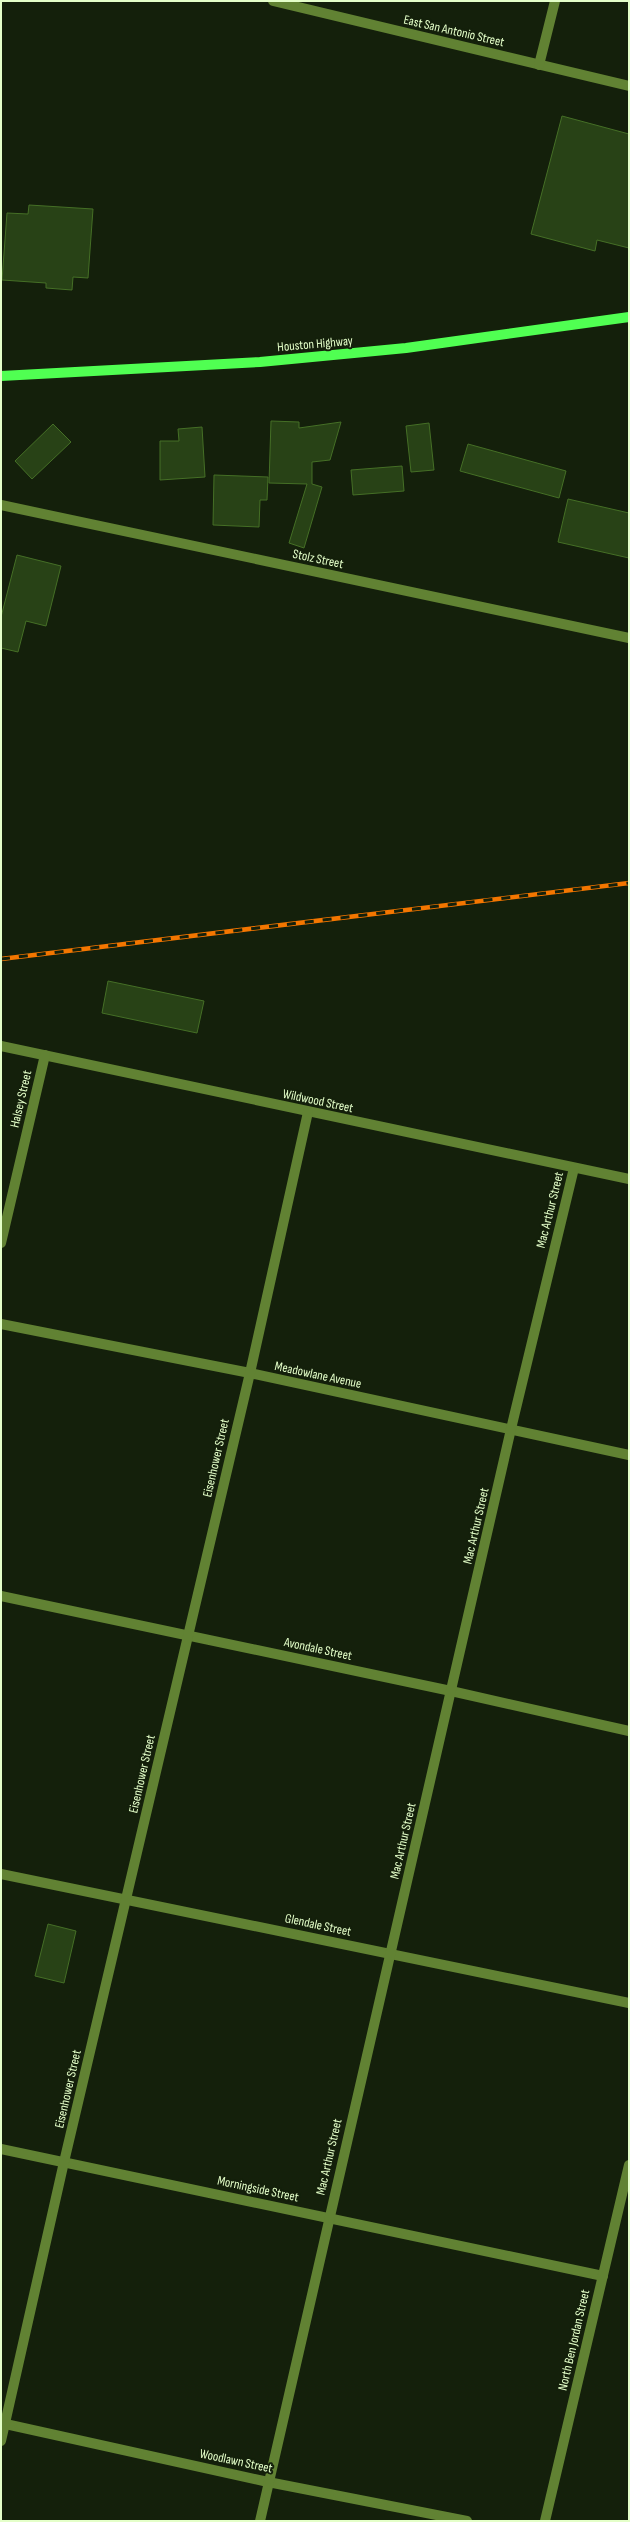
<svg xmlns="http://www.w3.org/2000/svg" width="630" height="2522" viewBox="0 0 630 2522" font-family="'Sofia Sans Condensed',sans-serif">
  <rect width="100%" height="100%" fill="#14200b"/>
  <g fill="#284216" stroke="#456f26">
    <path d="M562,116l67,18v114l-32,-8 -2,11 -64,-17z"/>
    <path d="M29,205l64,4 -5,69 -15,-1 -1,13 -26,-2v-5l-44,-3 5,-67 21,1z"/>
    <path d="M271,421l28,1v6l42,-6 -11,38 -18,2v22l10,3 -18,61 -15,-5 18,-59 -38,-1z"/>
    <path d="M429,423l5,47 -23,2 -5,-46z"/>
    <path d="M53,424l18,18 -39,37 -17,-18z"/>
    <path d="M202,427l3,50 -45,3v-39h19l-1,-12z"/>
    <path d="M468,444l98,27 -7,27 -99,-27z"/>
    <path d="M402,466l2,25 -51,4 -2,-25z"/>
    <path d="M214,475l54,2 -1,23h-7l-1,27 -46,-2z"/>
    <path d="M568,499l61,14v45l-71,-16z"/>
    <path d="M17,555l44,11 -15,60 -20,-5 -8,31 -17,-4v-31z"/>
    <path d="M108,981l96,20 -7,32 -95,-20z"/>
    <path d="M48,1924l28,7 -12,52 -29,-7z"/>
  </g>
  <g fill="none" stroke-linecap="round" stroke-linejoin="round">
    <g stroke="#618233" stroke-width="10">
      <path d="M273,1l356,85"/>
      <path d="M539,65l16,-64"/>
      <path d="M1,505l628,133"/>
      <path d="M1,1046l628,133"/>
      <path d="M1,1243l44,-188"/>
      <path d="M1,1324l249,49 379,82"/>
      <path d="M1,1596l450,95 178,40"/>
      <path d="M1,1874l628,129"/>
      <path d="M1,2149l602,127"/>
      <path d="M1,2423l267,59 199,39"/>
      <path d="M1,2441l63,-279 186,-789 58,-261"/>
      <path d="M260,2521l251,-1092 63,-261"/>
      <path d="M545,2521l84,-356"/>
    </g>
    <path stroke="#50ff52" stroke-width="10" d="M1,376l259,-14 146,-14 223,-31"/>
    <g stroke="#f47600" stroke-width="4.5">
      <path id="rail" d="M1,959l628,-76"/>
    </g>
    <use href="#rail" stroke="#14200b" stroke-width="3" stroke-dasharray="9" stroke-linecap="butt"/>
  </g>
  <g text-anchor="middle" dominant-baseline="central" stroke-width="4" stroke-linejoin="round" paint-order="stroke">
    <g font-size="13" fill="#e4ffc9" stroke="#14200b">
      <text transform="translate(454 31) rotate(13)">East San Antonio Street</text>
      <text transform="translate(315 344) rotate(-5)">Houston Highway</text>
      <text transform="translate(318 559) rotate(12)">Stolz Street</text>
      <text transform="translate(21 1099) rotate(-77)">Halsey Street</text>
      <text transform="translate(318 1101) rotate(12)">Wildwood Street</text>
      <text transform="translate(550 1210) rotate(-76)">Mac Arthur Street</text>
      <text transform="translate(318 1375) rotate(12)">Meadowlane Avenue</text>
      <text transform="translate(216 1458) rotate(-77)">Eisenhower Street</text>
      <text transform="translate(476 1526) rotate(-77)">Mac Arthur Street</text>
      <text transform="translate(318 1649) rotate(12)">Avondale Street</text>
      <text transform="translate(142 1774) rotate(-77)">Eisenhower Street</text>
      <text transform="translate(403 1841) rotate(-77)">Mac Arthur Street</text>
      <text transform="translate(318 1925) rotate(12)">Glendale Street</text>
      <text transform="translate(68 2089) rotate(-77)">Eisenhower Street</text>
      <text transform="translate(329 2157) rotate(-77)">Mac Arthur Street</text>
      <text transform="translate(258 2189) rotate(12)">Morningside Street</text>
      <text transform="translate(574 2340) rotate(-77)">North Ben Jordan Street</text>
      <text transform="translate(236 2461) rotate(12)">Woodlawn Street</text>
    </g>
  </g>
  <rect width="630" height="2522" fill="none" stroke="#e4ffc9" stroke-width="4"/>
</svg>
